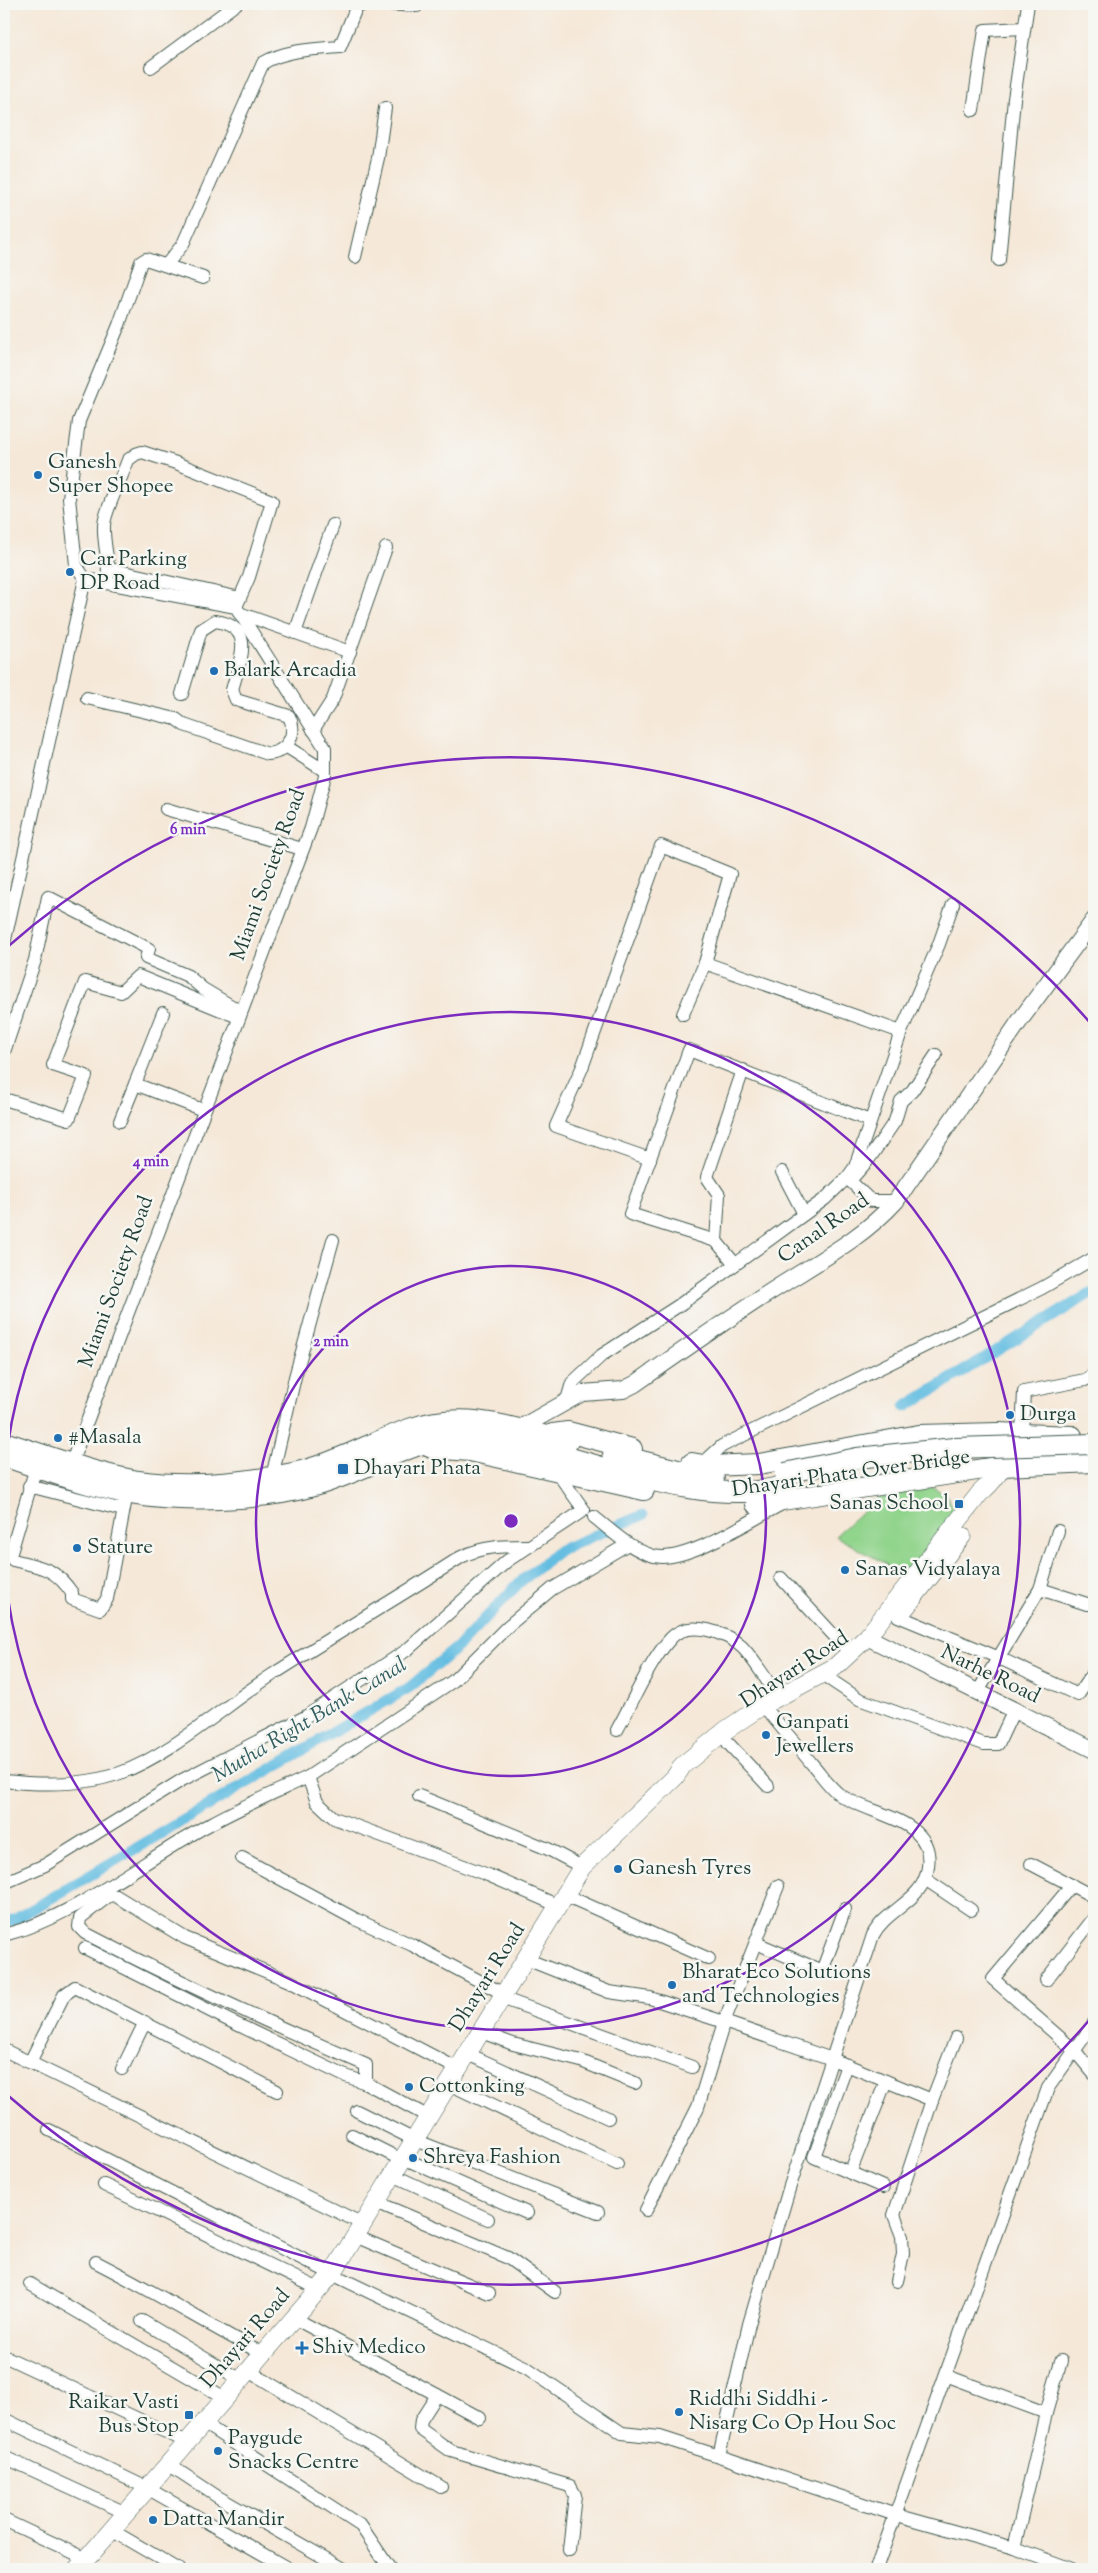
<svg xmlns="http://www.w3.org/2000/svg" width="1098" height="2573" viewBox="0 0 1098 2573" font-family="'Sorts Mill Goudy',serif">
  <rect width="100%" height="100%" fill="#f6f6f2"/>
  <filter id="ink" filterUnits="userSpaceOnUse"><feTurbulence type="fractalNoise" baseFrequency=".02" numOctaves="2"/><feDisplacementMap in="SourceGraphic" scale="10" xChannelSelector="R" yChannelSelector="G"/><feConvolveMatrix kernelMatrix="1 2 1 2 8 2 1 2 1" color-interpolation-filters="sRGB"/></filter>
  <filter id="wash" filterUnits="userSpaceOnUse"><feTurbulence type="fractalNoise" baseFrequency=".0096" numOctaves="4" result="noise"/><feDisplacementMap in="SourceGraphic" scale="20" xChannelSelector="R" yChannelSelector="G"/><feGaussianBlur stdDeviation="1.12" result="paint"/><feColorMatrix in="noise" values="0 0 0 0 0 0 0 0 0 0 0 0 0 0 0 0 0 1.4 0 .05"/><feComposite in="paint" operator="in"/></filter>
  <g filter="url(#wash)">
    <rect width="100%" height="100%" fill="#f5e8d8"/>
    <path fill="#91d48c" stroke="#588860" d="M933,1487l13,8 9,15 -53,72 -18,-19 -49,-27 42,-38z"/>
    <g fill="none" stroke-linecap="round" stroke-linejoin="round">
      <g stroke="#64bde1" stroke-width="11">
        <path d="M905,1407l189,-116"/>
        <path d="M4,1923l10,-3 396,-233 50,-42 60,-63 40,-32 83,-35"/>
      </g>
    </g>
  </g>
  <g filter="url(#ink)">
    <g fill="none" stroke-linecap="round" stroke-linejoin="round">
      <g stroke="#3f574d" stroke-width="14">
        <g id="minor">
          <path d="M385,4l32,2"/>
          <path d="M151,67l85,-63"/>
          <path d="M973,110l12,-80 39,-2"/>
          <path d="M355,257l23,-99 7,-50"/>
          <path d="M999,260l15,-161 14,-95"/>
          <path d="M167,264l16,-20 80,-181c23,-13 51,-14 77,-16l16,-39 8,-4"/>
          <path d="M110,569l130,29"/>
          <path d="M107,583c4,-19 -4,-37 -3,-57 0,-14 19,-51 24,-66l8,-6 6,-2 34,11 96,38 -23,76 -13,30"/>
          <path d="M239,613l111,39"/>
          <path d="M295,633l38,-108"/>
          <path d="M87,698l89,21 8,6 84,29c19,-2 30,-19 21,-38l-53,-16 -4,-10c7,-28 26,-63 -17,-69l-14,9 -19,64"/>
          <path d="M313,730l20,-31 53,-151"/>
          <path d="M287,747l38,24"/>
          <path d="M166,809l136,40"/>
          <path d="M4,944l81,-365"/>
          <path d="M163,1013l-28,71 68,26"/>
          <path d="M683,1014l22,-51"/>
          <path d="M4,1052l31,-92 13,-63 101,52 -3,9 42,18 15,13 35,21"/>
          <path d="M4,1099l65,20 17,-43 -33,-11 32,-83 36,10 17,-16 100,41"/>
          <path d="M120,1121l15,-37"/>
          <path d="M650,1159l-94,-33 26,-58 79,-222 69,28 -25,89 196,69"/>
          <path d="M782,1172l22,42"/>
          <path d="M896,1201h-25l-24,-23 7,-2 15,-17 26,-38 6,-20 11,-10 24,-36"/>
          <path d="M716,1241l3,-46 -12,-18 36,-107"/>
          <path d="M735,1264l-19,-23 -86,-27 59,-164 181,71"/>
          <path d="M567,1400l5,-17 30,-28 76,-49 147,-107 22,-21 8,-11 46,-135 38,-88 14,-40"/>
          <path d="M1022,1434l2,-42 61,-12 6,-4"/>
          <path d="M71,1464l240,-636 14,-52v-28l-89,-141 -151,-28 -9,-14 -7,-67 10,-77 40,-96 22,-63 5,-3 57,19"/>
          <path d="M701,1465l21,-19 320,-158 52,-30"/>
          <path d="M36,1467l-26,89 3,4c30,8 41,7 59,33v6l28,10 7,-10 20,-106"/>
          <path d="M272,1477l23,-100 38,-137"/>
          <path d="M29,1486l94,24"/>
          <path d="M594,1517c19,15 37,33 60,39 31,8 97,-36 126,-51"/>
          <path d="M781,1578l70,76"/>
          <path d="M1040,1589l47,15h7"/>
          <path d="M898,1616l99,41 81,38 16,-24"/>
          <path d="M829,1679l30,20 125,45h14l16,-34"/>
          <path d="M977,1693l63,-104 18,-58"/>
          <path d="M617,1730c16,-28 32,-68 54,-92 17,-19 56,-6 72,10 13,14 24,33 35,49"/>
          <path d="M728,1743l40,43"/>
          <path d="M4,1781c37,4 80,5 116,-8 50,-18 106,-68 152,-98 62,-40 127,-78 189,-118 22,-11 44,-11 68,-11"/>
          <path d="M419,1796l129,53 34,18"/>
          <path d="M242,1858l113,61 57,26 92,49 3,6 185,67"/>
          <path d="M1031,1864l63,33"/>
          <path d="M925,1879l46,31"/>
          <path d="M4,1883l41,-18 137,-85 123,-63 102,-67 100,-89 77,-51 -28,-39"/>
          <path d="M1072,1885l-79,94 81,71 20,24"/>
          <path d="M565,1895l144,64"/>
          <path d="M559,1906l-71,-31 -154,-57 -17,-16 -9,-25 145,-96 55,-55 44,-37 76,-45"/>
          <path d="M4,1935c74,-19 140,-76 208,-112 31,-17 64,-31 96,-46"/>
          <path d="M756,1943l66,28 23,-62"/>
          <path d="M85,1948l143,72 115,55 23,8"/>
          <path d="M526,1959l83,33 41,6 74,24 108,37 100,41 -38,115 8,21 1,18 -6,27"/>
          <path d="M1046,1980l48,-62"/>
          <path d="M481,2032l32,12 68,17 54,22"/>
          <path d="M4,2050l359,174"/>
          <path d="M468,2054l140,64"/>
          <path d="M30,2062l34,-67 11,-8 202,104"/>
          <path d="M847,2065l-33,92 69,30"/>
          <path d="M122,2069l23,-47"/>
          <path d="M449,2084l168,80"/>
          <path d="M932,2100l24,-62"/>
          <path d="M357,2111l58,29 183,72"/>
          <path d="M429,2117l-63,-34v-18c-95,-41 -189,-84 -281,-132l-6,-6 1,-9 30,-23 6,1 69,42 104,43 169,88"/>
          <path d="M49,2130l283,144 195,94 95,65 38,4 59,19 30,-132 40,-135 84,-254c12,-24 45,-33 53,-59 17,-57 -53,-59 -86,-81 -11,-8 -19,-21 -28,-31 -16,-20 -33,-39 -49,-59"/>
          <path d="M352,2135l50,25"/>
          <path d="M403,2158l124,55"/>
          <path d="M850,2173l36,-92"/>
          <path d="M393,2175l95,44"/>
          <path d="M104,2185l215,104"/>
          <path d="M376,2202l132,56 47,34"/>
          <path d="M646,2210l52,-103 26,-85 54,-136"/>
          <path d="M355,2236l134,57"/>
          <path d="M96,2262c57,29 111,62 167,92"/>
          <path d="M30,2284l195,114"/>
          <path d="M294,2318l186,100"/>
          <path d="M142,2321l99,59"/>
          <path d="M4,2356l183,86"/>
          <path d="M249,2371l192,116"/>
          <path d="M947,2376l99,37"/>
          <path d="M437,2395l-16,25 -1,9 31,22 119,35 5,9 -6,55"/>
          <path d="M4,2419l143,69 142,81"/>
          <path d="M203,2423l158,103 29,43"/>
          <path d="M719,2456l177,59 118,33 58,21"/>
          <path d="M4,2457l122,56"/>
          <path d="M168,2464l50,33 126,72"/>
          <path d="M4,2520l83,39"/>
          <path d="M111,2530l67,39"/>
          <path d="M1014,2548l32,-135 15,-52"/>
          <path d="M876,2569l172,-481 46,-65"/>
        </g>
      </g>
      <g stroke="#3f574d" stroke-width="18">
        <g id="tertiary">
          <path d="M520,1428l62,-35 41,-3 12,-6c44,-31 88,-62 132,-90 44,-29 94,-54 129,-93l125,-182 73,-99"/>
          <path d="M867,1637l227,113"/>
        </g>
      </g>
      <g stroke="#3f574d" stroke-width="19">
        <g id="secondary">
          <path d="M902,1612l60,-76"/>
          <path d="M78,2569l254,-295 250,-407 93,-90 8,-12 43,-35 37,-25 72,-38 32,-30 113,-144c12,-10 22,-22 26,-37"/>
        </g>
      </g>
      <g stroke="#3f574d" stroke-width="22">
        <g id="primary">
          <path d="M553,1434l15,-2 64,17"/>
          <path d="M4,1442c44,14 88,31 134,39 50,7 105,2 155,-8 41,-9 77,-30 116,-44 55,-20 107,-1 159,13"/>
          <path d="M432,1448l38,3 174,39"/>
          <path d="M613,1454l101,25"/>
          <path d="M4,1456c43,15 86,31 132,39 50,8 129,5 178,-9 58,-16 109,-56 173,-50 13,2 27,7 40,10 74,18 187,65 261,38"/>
          <path d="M692,1463l17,3 50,-2 160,-29 79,-2 74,3"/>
          <path d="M756,1504l247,-38 91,-4"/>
        </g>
      </g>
      <use href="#minor" stroke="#fff" stroke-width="12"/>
      <use href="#tertiary" stroke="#fff" stroke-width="16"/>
      <use href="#secondary" stroke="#fff" stroke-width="18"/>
      <use href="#primary" stroke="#fff" stroke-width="20"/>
      <g stroke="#3f574d" stroke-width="22" stroke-linecap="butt">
        <path id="primary-bridge" d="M785,1473l72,-15 97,-10 140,-4"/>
      </g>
      <use href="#primary-bridge" stroke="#fff" stroke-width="20"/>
    </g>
  </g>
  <g fill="none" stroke="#7b2cbf" stroke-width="2.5">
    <circle cx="511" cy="1521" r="255"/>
    <path d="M4 1477A509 509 0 1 1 4 1565"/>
    <path d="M1092 2017A764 764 0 0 1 5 2093M5 949A764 764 0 0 1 1092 1025"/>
  </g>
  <g fill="#1f6fb2" stroke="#f6f6f2" stroke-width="2">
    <circle cx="38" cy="475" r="5"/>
    <circle cx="70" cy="572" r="5"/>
    <circle cx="214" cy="671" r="5"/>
    <circle cx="1010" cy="1415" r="5"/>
    <circle cx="58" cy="1438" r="5"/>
    <rect x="337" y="1463" width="12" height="12" rx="2.5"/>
    <rect x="954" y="1499" width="10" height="10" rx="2.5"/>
    <circle cx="77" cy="1548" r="5"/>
    <circle cx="845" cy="1570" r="5"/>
    <circle cx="766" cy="1735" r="5"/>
    <circle cx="618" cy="1869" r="5"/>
    <circle cx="672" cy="1985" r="5"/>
    <circle cx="409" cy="2087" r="5"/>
    <circle cx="413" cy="2158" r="5"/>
    <path d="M299.5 2340.5h5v5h5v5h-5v5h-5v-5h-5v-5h5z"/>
    <circle cx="679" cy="2412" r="5"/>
    <rect x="184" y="2410" width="10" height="10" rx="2.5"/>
    <circle cx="218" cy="2451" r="5"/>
    <circle cx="153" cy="2520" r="5"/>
  </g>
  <g text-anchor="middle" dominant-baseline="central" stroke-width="5" stroke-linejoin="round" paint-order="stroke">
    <g font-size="21" fill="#1f3d34" stroke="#f6f6f2" text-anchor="start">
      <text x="48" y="463">Ganesh<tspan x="48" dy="24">Super Shopee</tspan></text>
      <text x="80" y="560">Car Parking<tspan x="80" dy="24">DP Road</tspan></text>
      <text x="224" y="671">Balark Arcadia</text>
      <text x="1020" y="1415">Durga</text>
      <text x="68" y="1438">#Masala</text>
      <text x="354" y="1469">Dhayari Phata</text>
      <text x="949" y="1504" text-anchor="end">Sanas School</text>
      <text x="87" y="1548">Stature</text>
      <text x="855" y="1570">Sanas Vidyalaya</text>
      <text x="776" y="1723">Ganpati<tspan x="776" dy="24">Jewellers</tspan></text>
      <text x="628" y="1869">Ganesh Tyres</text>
      <text x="682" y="1973">Bharat Eco Solutions<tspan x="682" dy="24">and Technologies</tspan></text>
      <text x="419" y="2087">Cottonking</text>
      <text x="423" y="2158">Shreya Fashion</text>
      <text x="312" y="2348">Shiv Medico</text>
      <text x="689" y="2400">Riddhi Siddhi -<tspan x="689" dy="24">Nisarg Co Op Hou Soc</tspan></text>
      <text x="179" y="2403" text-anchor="end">Raikar Vasti<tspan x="179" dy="24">Bus Stop</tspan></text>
      <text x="228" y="2439">Paygude<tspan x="228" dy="24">Snacks Centre</tspan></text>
      <text x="163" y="2520">Datta Mandir</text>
    </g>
    <g font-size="21" fill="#1f3d34" stroke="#f6f6f2">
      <text transform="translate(269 875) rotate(-70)">Miami Society Road</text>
      <text transform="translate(824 1229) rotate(-35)">Canal Road</text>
      <text transform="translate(117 1282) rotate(-70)">Miami Society Road</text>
      <text transform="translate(851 1474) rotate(-8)">Dhayari Phata Over Bridge</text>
      <text transform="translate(795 1670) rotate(-33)">Dhayari Road</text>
      <text transform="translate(990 1675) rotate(26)">Narhe Road</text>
      <text transform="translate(488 1978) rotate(-58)">Dhayari Road</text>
      <text transform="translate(246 2339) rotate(-49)">Dhayari Road</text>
    </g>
    <g font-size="22" font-style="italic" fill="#305d5f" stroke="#f6f6f2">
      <text transform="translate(310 1721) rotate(-31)">Mutha Right Bank Canal</text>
    </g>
  </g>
  <circle cx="511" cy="1521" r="8" fill="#7b2cbf" stroke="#f6f6f2" stroke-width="2.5"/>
  <g font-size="15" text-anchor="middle" font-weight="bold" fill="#7b2cbf" stroke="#f6f6f2" stroke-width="5" stroke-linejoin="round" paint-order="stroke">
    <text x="188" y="834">6 min</text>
    <text x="151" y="1166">4 min</text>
    <text x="331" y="1346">2 min</text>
  </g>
  <rect width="1098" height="2573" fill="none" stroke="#f6f6f2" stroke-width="20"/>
</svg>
